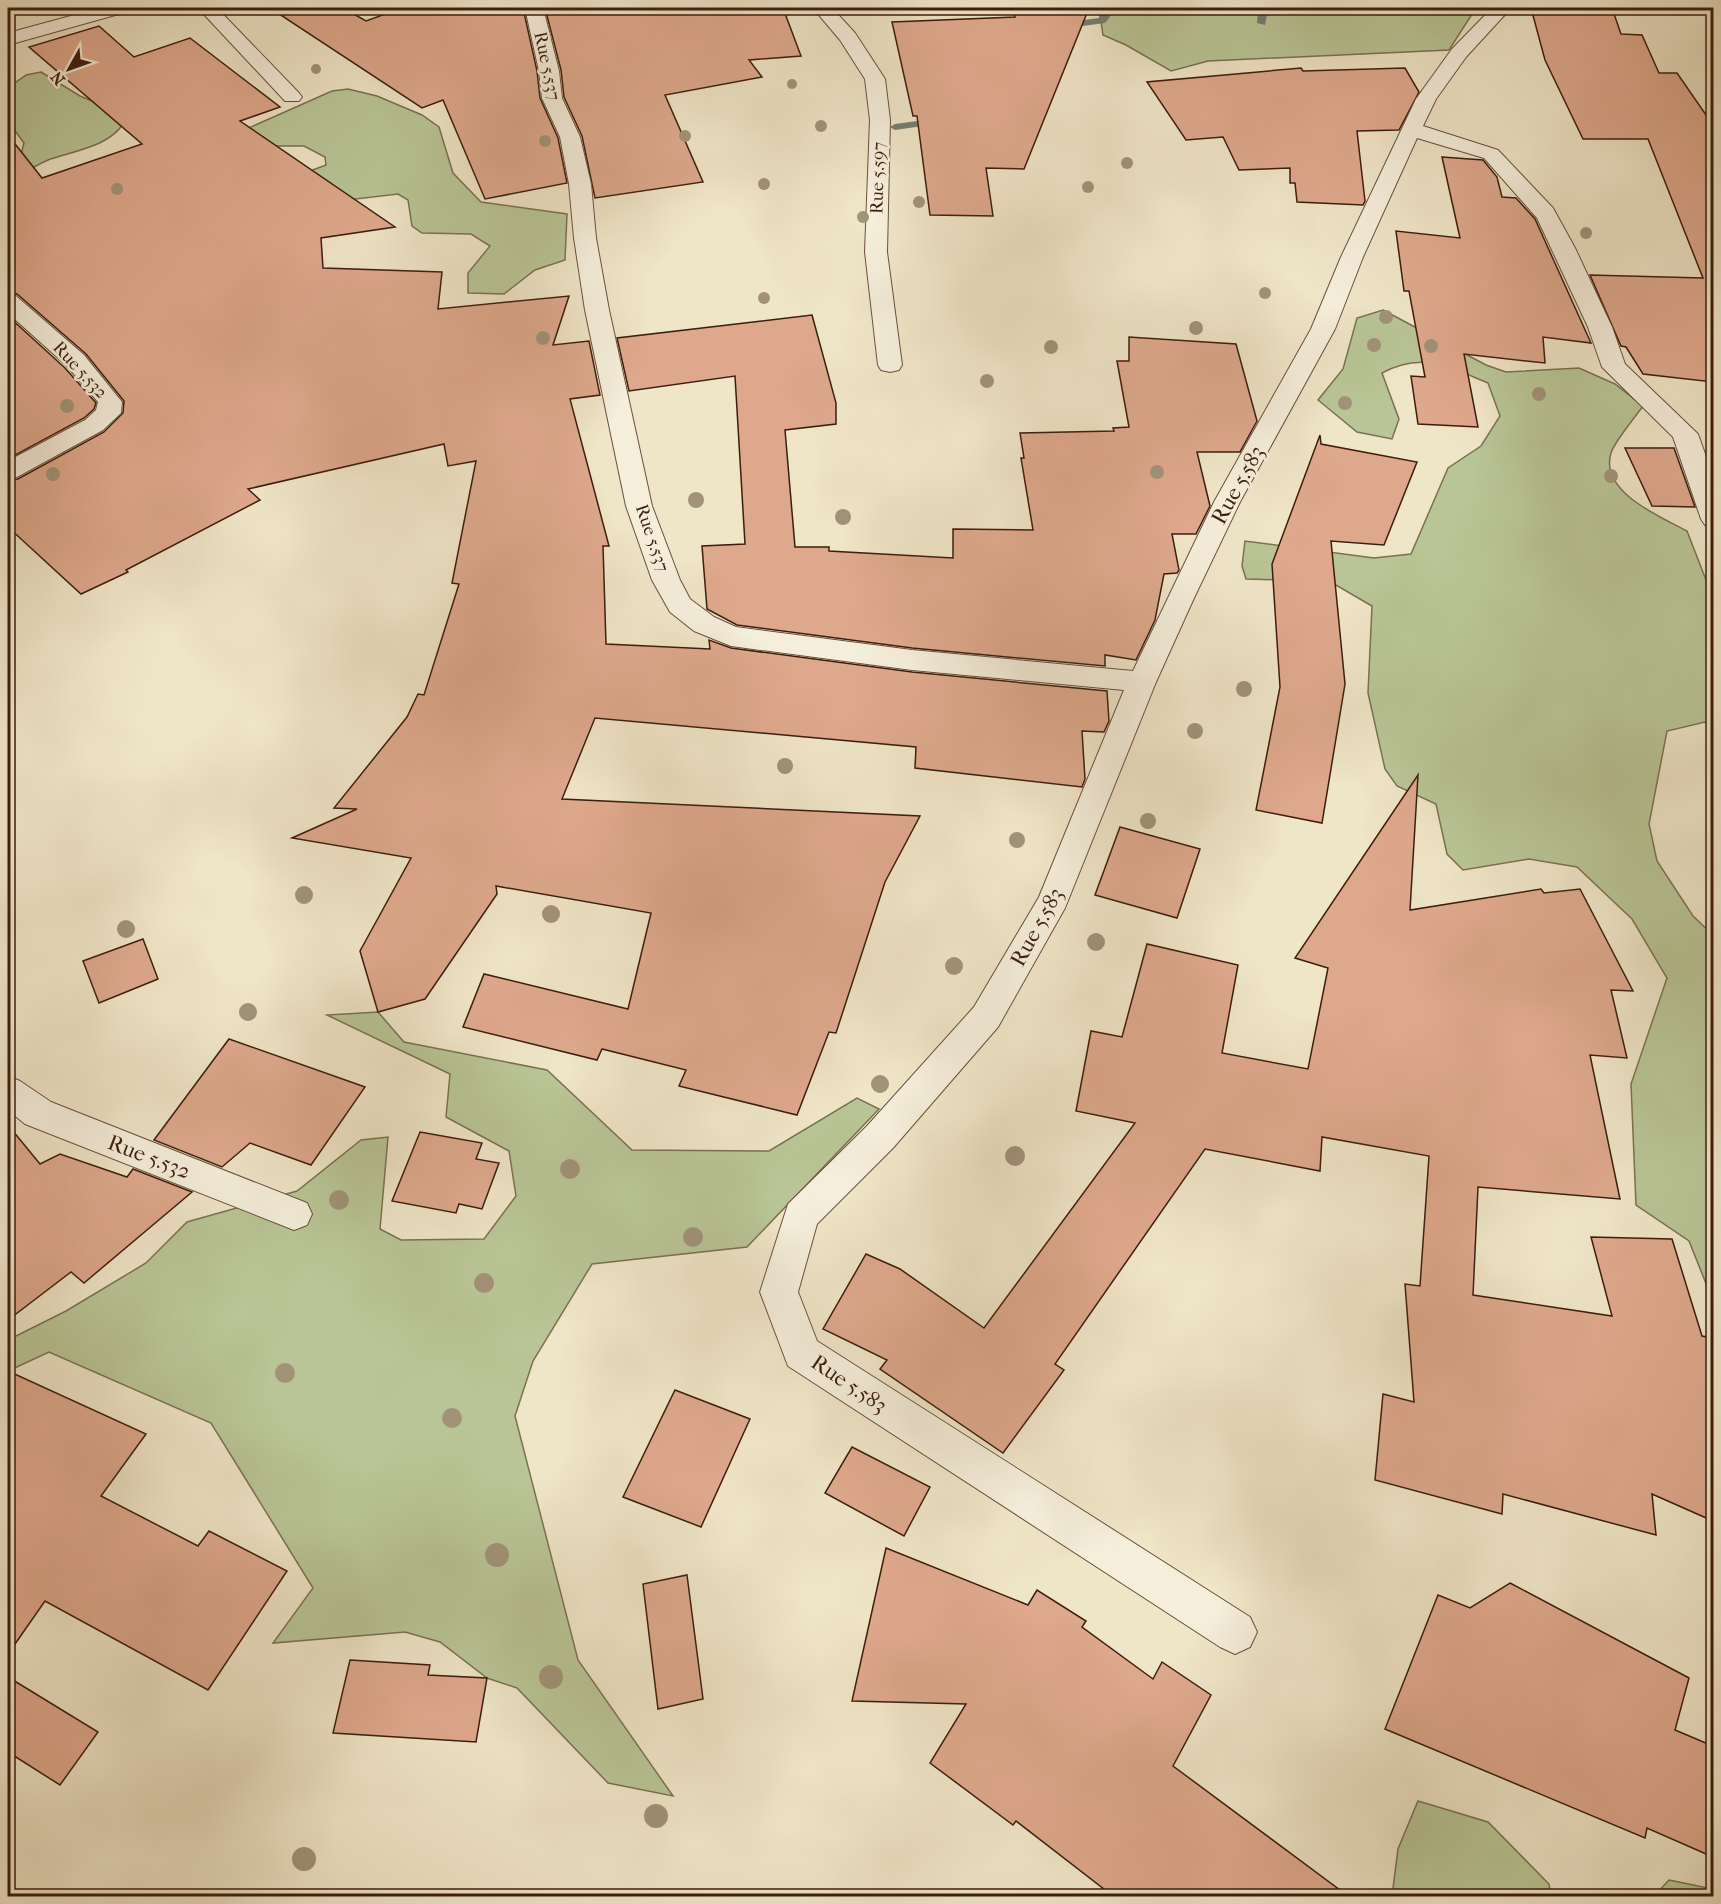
<svg xmlns="http://www.w3.org/2000/svg" width="1721" height="1904" viewBox="0 0 1721 1904" font-family="'IM FELL French Canon',serif">
  <rect width="100%" height="100%" fill="#efe5c7"/>
  <filter id="stains"><feTurbulence type="fractalNoise" baseFrequency=".00333" numOctaves="4"/><feColorMatrix values="0 0 0 0 .2 0 0 0 0 .09 0 0 0 0 .02 0 0 0 .5 -.17"/></filter>
  <radialGradient id="worn" r=".72"><stop offset=".6" stop-color="#630" stop-opacity="0"/><stop offset="1" stop-color="#630" stop-opacity=".3"/></radialGradient>
  <g fill="#b9c596" stroke="#7a7152" stroke-width="1.5">
    <path d="M1099,8h377l-27,42 -241,11 -37,10 -45,-26 -23,-10z"/>
    <path d="M41,72l39,24 36,15 7,13c-15,23 -50,27 -75,36 -14,6 -27,15 -40,23v-5l8,-3 8,-32 -16,-22v-33l18,-13z"/>
    <path d="M348,89l29,7 45,19 17,12 14,46 28,29 86,12 -2,46 -30,10 -31,24 -36,-1v-20l22,-27 -19,-12 -49,-1 -10,-7 -4,-26 -10,-6 -119,14 -28,-15 75,-28 -1,-8 -21,-11h-31l-121,25 180,-80z"/>
    <path d="M1383,310l103,55 20,7 73,-4 36,16 28,22c-7,10 -29,36 -32,47 -12,39 50,64 76,78l26,67v128l-8,-4 -38,9 -18,93 8,37 36,55 20,19v366l-24,-60 -53,-36 -5,-121 36,-106 -35,-59 -55,-52 -48,-8 -66,11 -16,-16 -11,-50 -39,-18 -12,-17 -17,-76 4,-87 -43,-25 -83,-2 -4,-13 3,-25 129,17 37,-4 37,-86 33,-22 19,-30 -12,-33c-39,-16 -65,-32 -106,-10l17,46 -7,20 -35,-7 -39,-32 25,-31 14,-51z"/>
    <path d="M378,1012l26,30 143,28 85,80 137,1 88,-53 22,11 -132,138 -155,17 -59,97 -18,55 63,244 95,136 -65,-13 -91,-95 -30,-10 -47,-36 -35,-10 -132,11 40,-55 -102,-165 -162,-71 -41,19v-31l58,-29 80,-48 41,-41 110,-31 64,-51 27,-3 -8,92 21,11 83,-1 32,-43 -7,-45 -63,-34 4,-43 -123,-59z"/>
    <path d="M1418,1801l70,21 61,62 2,12h-159l6,-47z"/>
    <path d="M1669,1880l44,9v7h-59z"/>
  </g>
  <g fill="none" stroke-linecap="round" stroke-linejoin="round">
    <g fill="#747e72" fill-rule="evenodd">
      <path d="M1099,8h9l2,9 -5,6 -45,6 -5,-3 5,-3 39,-5z"/>
      <path d="M1255,8h10l3,2 -3,15 -8,-2 1,-12z"/>
      <path d="M940,118l4,1v4l-49,7 -5,-3 5,-3z"/>
    </g>
  </g>
  <g fill="#dea88c" stroke="#3c1d0e" stroke-width="1.5">
    <path d="M270,8h73l23,13 36,-13h121l14,63 3,27 18,40 9,45 -82,16 -42,-99 -21,8z"/>
    <path d="M545,8h238l18,48 -52,4 13,17 -97,18 38,87 -108,16 -13,-62 -18,-39 -3,-27z"/>
    <path d="M1011,8h78l-65,161 -38,-1 7,48 -63,-1 -13,-99h-4l-21,-94 123,-5z"/>
    <path d="M1531,8h81l9,26 21,1 17,38h18l36,52v257l-70,-8 -17,-27 -5,-1 -31,-71 113,3 -55,-139h-65l-38,-79z"/>
    <path d="M99,26l35,31 56,-19 90,69 -40,14 155,106 -74,11 2,30 119,4 -4,37 131,-13 -16,49 36,-4 11,54 -30,4 39,147h-6l3,98 104,5 -1,-9 22,8 181,24 195,19 2,30 -5,11 -22,-1 3,48 -3,8 -167,-19 1,-21 -321,-29 -33,81 358,17 -35,66 -49,151 -7,-1 -32,83 -118,-29 7,-16 -84,-21 -5,11 -134,-33 21,-53 144,35 23,-96 -155,-27 1,8 -72,105 -47,13 -18,-61 51,-93 -119,-20 65,-29 -23,-1 73,-91 11,-23 6,1 35,-111 -7,-1 24,-122 -28,5 -4,-22 -196,45 12,11 -134,70 2,2 -47,22 -73,-67v-46l10,-2 86,-47 19,-19 1,-12 -38,-47 -69,-60 -9,-2v-157l34,43 100,-34 -113,-97z"/>
    <path d="M1301,68l2,3 102,-3 14,24 -20,38 -42,1 8,70 -2,4 -66,-3 -2,-19h-5v-15l-51,2 -16,-33 -37,3 -39,-58z"/>
    <path d="M1442,157l41,3 14,17 5,20 14,1 19,21 56,124 -48,-6 2,26 -81,-9 14,73 -60,-3 -7,-48 14,1 -16,-86h-5l-8,-60 64,7z"/>
    <path d="M812,315l24,88v21l-51,6 10,117h34v4l124,7v-29l80,1 -12,-72h3l-4,-25 94,-2 -1,-3 16,-1 -12,-66h12v-24l107,7 21,77 -17,31h-43l13,54 -14,28h-24l7,36 -2,3 -13,1 -9,46 -19,40 -31,-5v11l-193,-18 -175,-23 -30,-16 -5,-63 43,-2 -10,-168 -106,15 -12,-53z"/>
    <path d="M8,316l57,52 31,35 -2,6 -10,9 -76,41z"/>
    <path d="M1320,435l1,9 96,18 -33,83 -53,-4 14,143 -23,139 -66,-13 24,-123 -8,-123z"/>
    <path d="M1625,448h49l21,59 -43,-1z"/>
    <path d="M1418,775l-8,135 131,-21 3,4 36,-4 53,102 -22,-1 16,68 -37,-3 30,144 -142,-12 -5,108 139,21 -21,-79 81,2 30,97 11,2v183l-61,-27 4,41 -153,-41 -1,20 -127,-34 8,-86 31,8 -9,-118 15,2 9,-130 -107,-19 -2,34 -115,-22 -150,215 9,6 -61,83 -123,-84 7,-9 -64,-31 43,-75 34,15 84,59 151,-205 -59,-12 15,-80 31,6 25,-93 91,21 -16,88 86,16 20,-101 -33,-10z"/>
    <path d="M1120,827l80,22 -23,69 -82,-23z"/>
    <path d="M143,939l15,40 -59,24 -16,-42z"/>
    <path d="M229,1039l136,48 -54,78 -61,-22 -28,24 -68,-27z"/>
    <path d="M8,1125l32,39 20,-10 67,23 6,-8 59,23 -108,91 -13,-11 -63,48z"/>
    <path d="M420,1132l62,11 -6,16 23,4 -17,46 -23,-5 -3,9 -64,-12z"/>
    <path d="M8,1371l138,63 -45,62 97,50 11,-15 78,40 -79,119 -163,-89 -37,53z"/>
    <path d="M675,1390l75,29 -49,108 -78,-30z"/>
    <path d="M852,1447l78,40 -26,49 -79,-43z"/>
    <path d="M886,1548l142,57 9,-15 49,31 -4,6 71,52 9,-17 49,33 -38,71 175,130h-235l-97,-75 -3,4 -83,-62 36,-59 -114,-3z"/>
    <path d="M687,1575l16,124 -45,10 -15,-125z"/>
    <path d="M1510,1583l179,95 -14,52 38,16v111l-66,-29 -2,10 -260,-109 53,-134 32,13z"/>
    <path d="M350,1660l80,5 -2,10 59,3 -11,64 -143,-9z"/>
    <path d="M8,1677l90,55 -38,53 -52,-33z"/>
  </g>
  <g fill="none" stroke-linecap="round" stroke-linejoin="round">
    <g stroke="#694f3c" stroke-width="2">
      <g id="street">
        <path d="M100,8h28l-2,4 -118,33v-12z"/>
        <path d="M198,8h19l82,85 3,4 -3,4h-14z"/>
        <path d="M525,8h18l16,63 3,27 18,39 11,47 5,54 13,72 43,196 28,74 10,19 24,18 22,10 176,23 221,21 81,-169 97,-173 30,-72 75,-158 36,-50 40,-41h19l-45,49 -30,42 -13,27 75,24 55,58 22,40 37,79 13,37 73,70 16,45v48l-9,-2 -4,-6 -28,-82 -71,-70 -14,-40 -51,-109 -53,-60 -67,-20 -54,119 -28,72 -95,173 -46,96 -38,84 -91,226 -67,119 -105,121 -76,76 -19,68 19,49 433,276 7,15 -7,15 -15,7 -15,-7 -432,-281 -28,-74 28,-88 79,-78 107,-119 65,-110 85,-207 -212,-20 -181,-24 -37,-15 -24,-19 -18,-32 -26,-74 -41,-196 -11,-72 -5,-54 -9,-47 -18,-39 -3,-27z"/>
        <path d="M813,8h19l23,25 30,46 5,41 -3,132 15,113 -3,5 -9,2 -9,-2 -3,-5 -13,-113 5,-132 -5,-41 -25,-39z"/>
        <path d="M8,294l8,2 68,59 38,47 -1,11 -18,17 -86,47 -9,2v-18l77,-41 11,-10 2,-8 -31,-36 -59,-53z"/>
        <path d="M8,1076l12,5 31,21 256,101 5,11 -5,11 -13,5 -269,-106 -17,-14z"/>
      </g>
    </g>
    <use href="#street" fill="#f5eedb" fill-rule="evenodd"/>
  </g>
  <g fill="#a19278">
    <circle cx="316" cy="69" r="5"/>
    <circle cx="792" cy="84" r="5"/>
    <circle cx="821" cy="126" r="6"/>
    <circle cx="685" cy="136" r="6"/>
    <circle cx="545" cy="141" r="6"/>
    <circle cx="1127" cy="163" r="6"/>
    <circle cx="764" cy="184" r="6"/>
    <circle cx="1088" cy="187" r="6"/>
    <circle cx="117" cy="189" r="6"/>
    <circle cx="919" cy="202" r="6"/>
    <circle cx="863" cy="217" r="6"/>
    <circle cx="1586" cy="233" r="6"/>
    <circle cx="1265" cy="293" r="6"/>
    <circle cx="764" cy="298" r="6"/>
    <circle cx="1386" cy="317" r="7"/>
    <circle cx="1196" cy="328" r="7"/>
    <circle cx="543" cy="338" r="7"/>
    <circle cx="1374" cy="345" r="7"/>
    <circle cx="1431" cy="346" r="7"/>
    <circle cx="1051" cy="347" r="7"/>
    <circle cx="987" cy="381" r="7"/>
    <circle cx="1539" cy="394" r="7"/>
    <circle cx="1345" cy="403" r="7"/>
    <circle cx="67" cy="406" r="7"/>
    <circle cx="1157" cy="472" r="7"/>
    <circle cx="53" cy="474" r="7"/>
    <circle cx="1611" cy="476" r="7"/>
    <circle cx="696" cy="500" r="8"/>
    <circle cx="843" cy="517" r="8"/>
    <circle cx="1244" cy="689" r="8"/>
    <circle cx="1195" cy="731" r="8"/>
    <circle cx="785" cy="766" r="8"/>
    <circle cx="1148" cy="821" r="8"/>
    <circle cx="1017" cy="840" r="8"/>
    <circle cx="304" cy="895" r="9"/>
    <circle cx="551" cy="914" r="9"/>
    <circle cx="126" cy="929" r="9"/>
    <circle cx="1096" cy="942" r="9"/>
    <circle cx="954" cy="966" r="9"/>
    <circle cx="248" cy="1012" r="9"/>
    <circle cx="880" cy="1084" r="9"/>
    <circle cx="1015" cy="1156" r="10"/>
    <circle cx="570" cy="1169" r="10"/>
    <circle cx="339" cy="1200" r="10"/>
    <circle cx="693" cy="1237" r="10"/>
    <circle cx="484" cy="1283" r="10"/>
    <circle cx="285" cy="1373" r="10"/>
    <circle cx="452" cy="1418" r="10"/>
    <circle cx="497" cy="1555" r="12"/>
    <circle cx="551" cy="1677" r="12"/>
    <circle cx="656" cy="1816" r="12"/>
    <circle cx="304" cy="1859" r="12"/>
  </g>
  <g text-anchor="middle" dominant-baseline="central" stroke-width="5" stroke-linejoin="round" paint-order="stroke">
    <g font-size="18" fill="#3c1d0e" stroke="#f5eedb">
      <text transform="translate(547 66) rotate(78)">Rue 5.537</text>
      <text transform="translate(878 178) rotate(-88)">Rue 5.597</text>
      <text transform="translate(80 370) rotate(47)">Rue 5.532</text>
      <text transform="translate(652 538) rotate(71)">Rue 5.537</text>
    </g>
    <g font-size="22" fill="#3c1d0e" stroke="#f5eedb">
      <text transform="translate(1238 485) rotate(-61)">Rue 5.583</text>
      <text transform="translate(1037 927) rotate(-61)">Rue 5.583</text>
      <text transform="translate(149 1157) rotate(21)">Rue 5.532</text>
      <text transform="translate(849 1384) rotate(34)">Rue 5.583</text>
    </g>
  </g>
  <rect width="1721" height="1904" fill="none" stroke="#efe5c7" stroke-width="30"/>
  <rect x="9" y="9" width="1703" height="1886" fill="none" stroke="#3c1d0e" stroke-width="3"/>
  <rect x="15" y="15" width="1691" height="1874" fill="none" stroke="#3c1d0e" stroke-width="1.5"/>
  <g transform="translate(69 69) rotate(230)" stroke="#f5eedb" stroke-width="4.5" paint-order="stroke">
  <path d="M0-4.5L10 22L0 15L-10 22Z" fill="#3c1d0e"/>
  <text y="-9" font-size="16" font-weight="bold" text-anchor="middle" fill="#3c1d0e">N</text>
  </g>
  <rect width="100%" height="100%" filter="url(#stains)"/>
  <rect width="100%" height="100%" fill="url(#worn)"/>
</svg>
